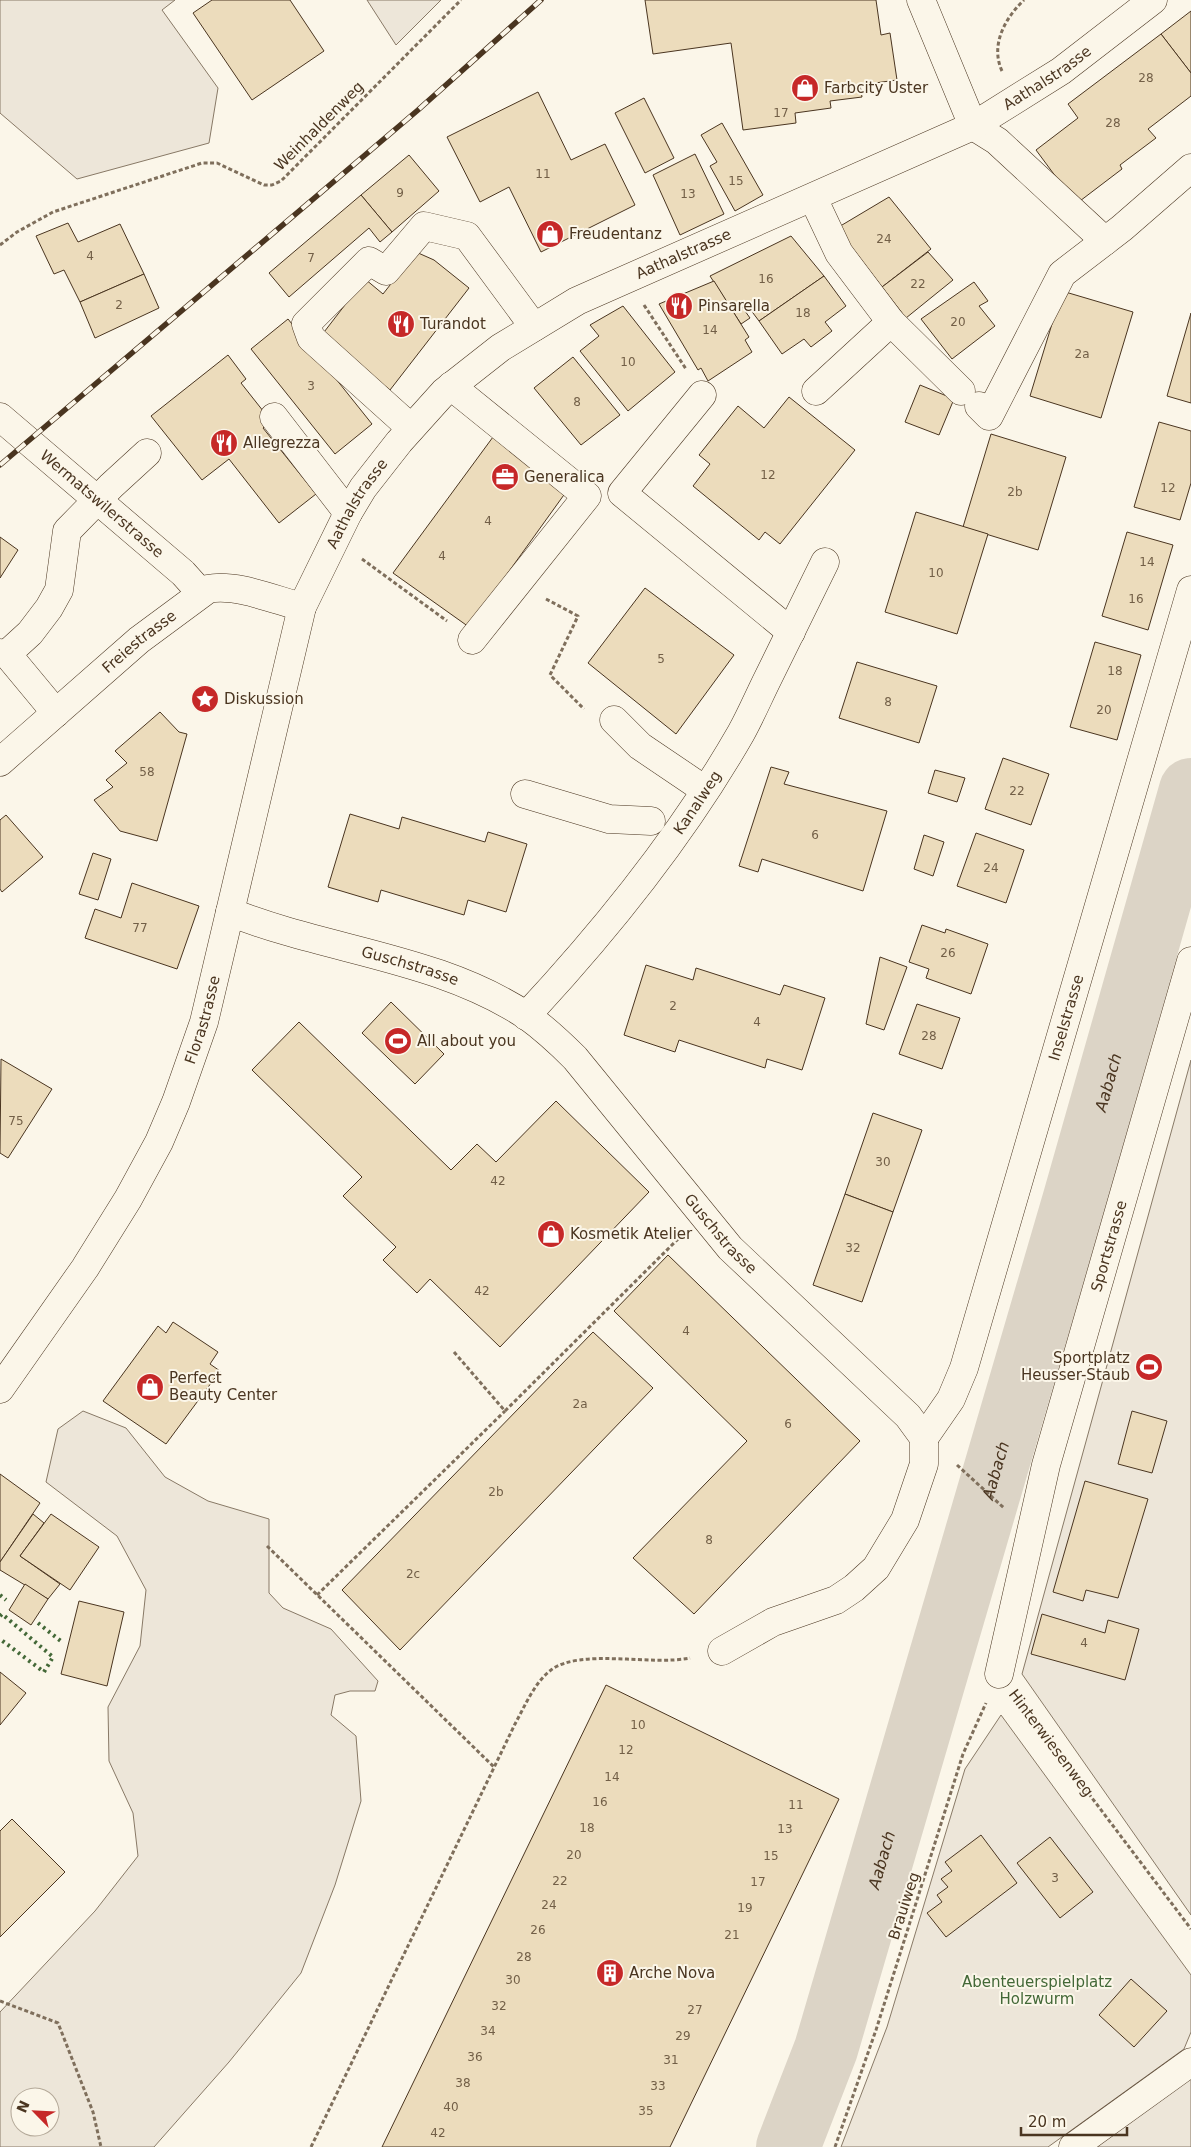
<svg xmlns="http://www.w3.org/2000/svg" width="1191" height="2147" viewBox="0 0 1191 2147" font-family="'DejaVu Sans',sans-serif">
  <rect width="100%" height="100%" fill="#fbf6e9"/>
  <g fill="#ede6d9" stroke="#887966" fill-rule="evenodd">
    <path d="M0,0h175l-13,10 56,78 -9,55 -132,36 -77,-66z"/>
    <path d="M367,0h74l-45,45z"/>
    <path d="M1191,1060v855l-169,-241z"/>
    <path d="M83,1411l43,17 39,49 43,24 61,18v74l14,15 48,21 47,52 -3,10h-25l-15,4 -4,20 25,21 5,65 -26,84 -34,88 -72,89 -75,85h-154v-135l95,-101 43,-55 -5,-43 -24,-52 -1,-54 32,-61 6,-56 -29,-54 -71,-54 12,-53zM20,2097h30v30h-30z"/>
    <path d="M1001,1715l190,260v57l-7,17 -136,98h-207l46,-120 78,-258z"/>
    <path d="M1191,2062v85h-118z"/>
  </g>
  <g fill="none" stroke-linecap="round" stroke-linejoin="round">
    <path stroke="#dcd4c6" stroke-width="64" id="s1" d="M788,2147l38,-98 249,-851 116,-408"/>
  </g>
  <g fill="#ecdcbc" stroke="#4a3520">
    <path d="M212,0h78l34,51 -72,49 -59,-87z"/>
    <path d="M645,0h231l5,35 9,-2 7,47 -37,5 2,12 -32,4 1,7 -36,5 1,10 -53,7 -12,-87 -78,11z"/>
    <path d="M1191,11v62l-30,-39z"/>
    <path d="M1161,34l30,39v23l-43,33 8,9 -36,27 2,4 -46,35 -40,-54 42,-32 -10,-14z"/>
    <path d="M538,92l33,68 34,-16 30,61 -94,47 -32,-65 -29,15 -33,-65z"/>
    <path d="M644,98l30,60 -29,15 -30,-60z"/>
    <path d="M722,123l41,72 -28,16 -25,-45 7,-4 -16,-27z"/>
    <path d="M695,154l29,60 -44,21 -27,-60z"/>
    <path d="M409,155l30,36 -47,41 -31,-37z"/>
    <path d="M361,195l31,37 -12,10 -11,-14 -80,69 -20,-24z"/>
    <path d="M889,197l42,52 -49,38 -45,-59z"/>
    <path d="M68,223l10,19 42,-18 24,50 -64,28 -16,-32 -10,4 -18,-38z"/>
    <path d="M791,236l33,40 -65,45 -15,-20 -4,3 10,14 -9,6 -31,-48z"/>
    <path d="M416,252l18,8 35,28 -79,102 -69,-54 44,-57 18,15z"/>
    <path d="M928,252l25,28 -47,38 -24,-31z"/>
    <path d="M144,274l15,34 -64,30 -15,-36z"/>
    <path d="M824,276l22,30 -21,16 7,9 -21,16 -7,-8 -22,15 -23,-33z"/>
    <path d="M714,281l35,56 -4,3 7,12 -44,29 -7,-13 -3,2 -39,-66z"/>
    <path d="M974,282l14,19 -9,5 16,20 -43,33 -31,-40z"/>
    <path d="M1062,291l71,21 -32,106 -71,-22z"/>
    <path d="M623,306l52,66 -47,39 -48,-60 19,-15 -9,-11z"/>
    <path d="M1191,313v90l-24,-7z"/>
    <path d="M288,319l84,105 -37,30 -84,-105z"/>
    <path d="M228,355l18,24 -5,4 30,38 -8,7 53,66 -37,29 -50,-64 -27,21 -51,-64z"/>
    <path d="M573,357l47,58 -39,30 -47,-57z"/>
    <path d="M920,385l34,14 -15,36 -34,-13z"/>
    <path d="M789,397l66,53 -75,94 -15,-12 -6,8 -66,-54 17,-22 -11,-9 39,-49 26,22z"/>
    <path d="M1159,422l32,9v52l-11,37 -46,-13z"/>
    <path d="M991,434l75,23 -28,93 -75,-23z"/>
    <path d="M493,437l73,55 -97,135 -76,-54z"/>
    <path d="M916,512l72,22 -31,100 -72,-22z"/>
    <path d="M1127,532l46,13 -25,85 -46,-14z"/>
    <path d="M0,537l18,13 -18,28z"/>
    <path d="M645,588l89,67 -58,79 -88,-71z"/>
    <path d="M1095,642l46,13 -24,85 -47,-13z"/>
    <path d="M857,662l80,24 -18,57 -80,-25z"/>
    <path d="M160,712l19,20 8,2 -30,107 -37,-10 -26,-31 19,-13 -7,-7 21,-17 -12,-12z"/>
    <path d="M1003,758l46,16 -18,51 -46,-16z"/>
    <path d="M771,767l18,5 -5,12 103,27 -24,80 -101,-32 -4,13 -19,-6z"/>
    <path d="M935,770l30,8 -8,24 -29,-9z"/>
    <path d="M350,814l49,15 3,-12 83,25 3,-10 39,12 -21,68 -38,-12 -4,15 -83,-25 -3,12 -50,-15z"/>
    <path d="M6,815l37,42 -41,35 -2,-3v-69z"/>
    <path d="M976,833l48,17 -18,53 -49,-17z"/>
    <path d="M924,835l20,7 -11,34 -19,-7z"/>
    <path d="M93,853l18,6 -13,41 -19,-6z"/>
    <path d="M132,883l67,23 -22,63 -92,-31 10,-29 26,9z"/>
    <path d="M922,925l23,8 1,-4 42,15 -17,50 -45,-16 3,-9 -20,-7z"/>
    <path d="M880,957l27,10 -23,63 -18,-6z"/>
    <path d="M646,965l47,15 3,-12 84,27 4,-10 41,13 -23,72 -35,-11 -2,9 -86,-28 -4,12 -51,-17z"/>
    <path d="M391,1002l53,52 -29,30 -53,-51z"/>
    <path d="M917,1004l43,14 -18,51 -43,-15z"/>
    <path d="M299,1022l152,148 26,-26 19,18 60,-61 93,91 -149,155 -70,-68 -13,14 -34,-33 13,-13 -53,-51 19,-19 -110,-107z"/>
    <path d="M1,1059l51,30 -44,69 -8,-5z"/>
    <path d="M873,1113l49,17 -29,82 -48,-18z"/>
    <path d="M845,1194l48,18 -31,90 -49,-17z"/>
    <path d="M668,1255l192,186 -166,173 -61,-56 114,-117 -133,-130z"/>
    <path d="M173,1322l45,30 -8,12 10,7 -54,73 -63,-43 55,-75 8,7z"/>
    <path d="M593,1332l60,56 -253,262 -58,-60z"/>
    <path d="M1132,1411l35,10 -15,52 -34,-9z"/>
    <path d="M0,1474l40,29 -40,59z"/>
    <path d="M1085,1481l63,18 -30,99 -32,-8 -3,11 -30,-9z"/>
    <path d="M33,1514l11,9 -24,33 40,28 -12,15 -48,-29v-8z"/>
    <path d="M51,1514l48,33 -29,43 -50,-34z"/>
    <path d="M25,1584l23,15 -17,26 -22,-15z"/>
    <path d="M79,1601l45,11 -17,74 -46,-12z"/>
    <path d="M1042,1614l63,19 3,-13 31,9 -14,51 -94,-26z"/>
    <path d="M0,1672l26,21 -26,32z"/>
    <path d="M606,1685l233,114 -169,348h-288z"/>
    <path d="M12,1819l53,53 -65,65v-106z"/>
    <path d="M981,1835l36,48 -71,54 -19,-24 15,-11 -5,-7 11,-8 -7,-8 11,-8 -7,-9z"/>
    <path d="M1050,1837l43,55 -33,26 -43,-55z"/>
    <path d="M1131,1979l36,32 -33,36 -35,-32z"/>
  </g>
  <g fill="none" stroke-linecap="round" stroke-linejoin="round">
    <g stroke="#4a3520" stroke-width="29">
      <g id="minor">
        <path d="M921,0l52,126 24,15 108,100"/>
        <path d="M813,198l26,55 52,69 70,69"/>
        <path d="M451,386l136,110 -115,144"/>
        <path d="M816,391l75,-69"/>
        <path d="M702,395l-80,98 169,139"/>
        <path d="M979,406l10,10 73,-142 60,-46 69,-60"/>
        <path id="s2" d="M0,417l183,156 18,20"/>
        <path d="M274,417l74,96"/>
        <path d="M411,428l-100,-90 -5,-14 63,-63 17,10 38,-45 43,10 67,91"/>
        <path d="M0,653l7,1 49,59"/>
        <path d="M7,654l23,-21 19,-25 10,-18 8,-59 44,-45 36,-33"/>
        <path d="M614,720l26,26 65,44"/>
        <path id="s3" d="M0,762l139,-122 69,-51c27,-6 67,11 94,18"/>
        <path d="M525,794l84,25 42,2"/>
        <path id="s4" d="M230,912c97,39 208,45 297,104 18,13 33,27 48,42l155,190 178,168 16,22v26l-19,56 -29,48 -22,20 -18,12 -63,22 -51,29"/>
        <path id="s5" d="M526,1016c81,-87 156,-180 215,-283 10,-18 18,-37 27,-55 19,-39 38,-77 57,-116"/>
        <path id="s6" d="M924,1438l27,-39 13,-31 227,-778"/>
        <path id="s7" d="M999,1674l47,-209 145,-504"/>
        <path d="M1073,2147l118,-85"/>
      </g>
    </g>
    <g stroke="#4a3520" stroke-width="29">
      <g id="major">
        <path id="s8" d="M0,1389l85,-121 43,-69 31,-57 17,-40 28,-80 98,-415 46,-94 15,-25 36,-46 45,-50 56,-44 77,-47 396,-175 88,-55 92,-71"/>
      </g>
    </g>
    <g stroke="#7f6f5c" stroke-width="3" stroke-dasharray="4 2.5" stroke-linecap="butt">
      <path d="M1002,71c-12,-26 3,-53 22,-71"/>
      <path d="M0,245l17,-13 36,-20 149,-49h15l47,22h8l9,-4 180,-181"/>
      <path d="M644,305l42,64"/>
      <path d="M362,559l85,62"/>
      <path d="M546,599l32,17 -28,59 34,34"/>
      <path d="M454,1352l51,59 174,-173"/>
      <path d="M957,1465l47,43"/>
      <path d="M267,1546l227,221"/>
      <path d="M317,1595l188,-184"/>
      <path d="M1018,1700l173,229"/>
      <path d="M0,2001l58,22 35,89 8,35"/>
      <path d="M311,2147l204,-423c10,-18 19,-41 36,-54 29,-22 101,-4 139,-12"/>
      <path d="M835,2147l41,-117 87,-276 23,-51"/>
    </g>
    <use href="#minor" stroke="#fbf6e9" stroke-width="28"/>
    <use href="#major" stroke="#fbf6e9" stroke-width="28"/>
    <g stroke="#4a3520" stroke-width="5.5">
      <path id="rail" d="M0,465l418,-355 123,-110"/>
    </g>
    <use href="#rail" stroke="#fbf6e9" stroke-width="4" stroke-dasharray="11" stroke-linecap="butt"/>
    <g stroke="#436837" stroke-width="4" stroke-dasharray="2.5 4" stroke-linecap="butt">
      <path d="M0,1595l6,5"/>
      <path d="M0,1616l2,-2 51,43 -9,15 -44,-33"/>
      <path d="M38,1623l24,19"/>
    </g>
  </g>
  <defs>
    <g id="shop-disc" transform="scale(1.4375)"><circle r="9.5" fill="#c62828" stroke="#fbf6e9"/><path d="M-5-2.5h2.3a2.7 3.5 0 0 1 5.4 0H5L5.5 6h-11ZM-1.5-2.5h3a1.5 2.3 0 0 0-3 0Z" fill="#fff"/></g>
    <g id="restaurant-disc" transform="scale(1.4375)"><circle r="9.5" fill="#c62828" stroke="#fbf6e9"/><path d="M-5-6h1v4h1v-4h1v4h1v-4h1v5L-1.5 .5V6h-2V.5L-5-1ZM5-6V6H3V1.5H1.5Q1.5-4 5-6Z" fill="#fff"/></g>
    <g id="office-disc" transform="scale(1.4375)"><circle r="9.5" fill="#c62828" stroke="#fbf6e9"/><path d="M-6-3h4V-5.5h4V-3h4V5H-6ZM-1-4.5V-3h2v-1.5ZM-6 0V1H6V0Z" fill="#fff"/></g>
    <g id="sight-disc" transform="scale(1.4375)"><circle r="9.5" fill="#c62828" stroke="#fbf6e9"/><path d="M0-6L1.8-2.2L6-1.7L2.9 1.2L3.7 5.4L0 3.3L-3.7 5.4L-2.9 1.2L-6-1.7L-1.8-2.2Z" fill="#fff"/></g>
    <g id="stadium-disc" transform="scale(1.4375)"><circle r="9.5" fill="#c62828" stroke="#fbf6e9"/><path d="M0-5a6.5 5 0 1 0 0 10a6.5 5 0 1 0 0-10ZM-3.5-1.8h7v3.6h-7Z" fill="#fff"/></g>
    <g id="building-disc" transform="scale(1.4375)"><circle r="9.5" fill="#c62828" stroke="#fbf6e9"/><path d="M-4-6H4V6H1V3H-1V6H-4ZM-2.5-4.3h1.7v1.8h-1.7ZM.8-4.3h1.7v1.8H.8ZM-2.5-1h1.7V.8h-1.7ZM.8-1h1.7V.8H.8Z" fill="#fff"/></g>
  </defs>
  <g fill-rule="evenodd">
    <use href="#shop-disc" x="805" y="88"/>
    <use href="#shop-disc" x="550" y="234"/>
    <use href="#restaurant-disc" x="679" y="306"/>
    <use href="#restaurant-disc" x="401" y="324"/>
    <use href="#restaurant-disc" x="224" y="443"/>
    <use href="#office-disc" x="505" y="477"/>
    <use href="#sight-disc" x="205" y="699"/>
    <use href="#stadium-disc" x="398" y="1041"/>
    <use href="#shop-disc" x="551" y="1234"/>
    <use href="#stadium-disc" x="1149" y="1367"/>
    <use href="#shop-disc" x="150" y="1387"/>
    <use href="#building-disc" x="610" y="1973"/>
  </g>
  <g text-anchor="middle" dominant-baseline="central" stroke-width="4" stroke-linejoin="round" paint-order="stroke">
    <g font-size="12" fill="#725f47">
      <text x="1146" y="78">28</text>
      <text x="781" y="113">17</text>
      <text x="1113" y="123">28</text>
      <text x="543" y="174">11</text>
      <text x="736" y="181">15</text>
      <text x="400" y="193">9</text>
      <text x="688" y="194">13</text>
      <text x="884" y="239">24</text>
      <text x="90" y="256">4</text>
      <text x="311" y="258">7</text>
      <text x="766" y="279">16</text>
      <text x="918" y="284">22</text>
      <text x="119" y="305">2</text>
      <text x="803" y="313">18</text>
      <text x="958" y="322">20</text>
      <text x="710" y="330">14</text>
      <text x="1082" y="354">2a</text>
      <text x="628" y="362">10</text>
      <text x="311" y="386">3</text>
      <text x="577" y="402">8</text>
      <text x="768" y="475">12</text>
      <text x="1168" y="488">12</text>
      <text x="1015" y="492">2b</text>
      <text x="488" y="521">4</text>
      <text x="442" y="556">4</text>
      <text x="1147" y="562">14</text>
      <text x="936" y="573">10</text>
      <text x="1136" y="599">16</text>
      <text x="661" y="659">5</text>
      <text x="1115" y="671">18</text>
      <text x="888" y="702">8</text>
      <text x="1104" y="710">20</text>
      <text x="147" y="772">58</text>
      <text x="1017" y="791">22</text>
      <text x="815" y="835">6</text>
      <text x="991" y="868">24</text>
      <text x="140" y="928">77</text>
      <text x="948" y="953">26</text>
      <text x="673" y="1006">2</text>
      <text x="757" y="1022">4</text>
      <text x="929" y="1036">28</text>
      <text x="16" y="1121">75</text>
      <text x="883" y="1162">30</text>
      <text x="498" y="1181">42</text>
      <text x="853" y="1248">32</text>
      <text x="482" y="1291">42</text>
      <text x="686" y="1331">4</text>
      <text x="580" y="1404">2a</text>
      <text x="788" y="1424">6</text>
      <text x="496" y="1492">2b</text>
      <text x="709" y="1540">8</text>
      <text x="413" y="1574">2c</text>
      <text x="1084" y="1643">4</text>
      <text x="638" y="1725">10</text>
      <text x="626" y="1750">12</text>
      <text x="612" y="1777">14</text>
      <text x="600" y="1802">16</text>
      <text x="796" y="1805">11</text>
      <text x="587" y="1828">18</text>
      <text x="785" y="1829">13</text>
      <text x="574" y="1855">20</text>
      <text x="771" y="1856">15</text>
      <text x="1055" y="1878">3</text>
      <text x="560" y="1881">22</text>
      <text x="758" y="1882">17</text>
      <text x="549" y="1905">24</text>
      <text x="745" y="1908">19</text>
      <text x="538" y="1930">26</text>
      <text x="732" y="1935">21</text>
      <text x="524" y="1957">28</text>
      <text x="513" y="1980">30</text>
      <text x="499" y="2006">32</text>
      <text x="695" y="2010">27</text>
      <text x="488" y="2031">34</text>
      <text x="683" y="2036">29</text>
      <text x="475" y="2057">36</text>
      <text x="671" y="2060">31</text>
      <text x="463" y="2083">38</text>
      <text x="658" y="2086">33</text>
      <text x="451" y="2107">40</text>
      <text x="646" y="2111">35</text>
      <text x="438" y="2133">42</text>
    </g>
    <g font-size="15" fill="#4a3520" stroke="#fbf6e9">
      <text stroke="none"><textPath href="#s8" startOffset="1791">Aathalstrasse</textPath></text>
      <text transform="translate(319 126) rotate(-45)">Weinhaldenweg</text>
      <text stroke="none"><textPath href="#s8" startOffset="1386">Aathalstrasse</textPath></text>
      <text stroke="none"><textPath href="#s2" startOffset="134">Wermatswilerstrasse</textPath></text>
      <text stroke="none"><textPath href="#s8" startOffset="966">Aathalstrasse</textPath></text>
      <text stroke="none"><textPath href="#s3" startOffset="184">Freiestrasse</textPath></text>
      <text stroke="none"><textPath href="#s5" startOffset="274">Kanalweg</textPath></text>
      <text stroke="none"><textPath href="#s4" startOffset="188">Guschstrasse</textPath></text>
      <text stroke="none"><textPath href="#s6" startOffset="446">Inselstrasse</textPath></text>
      <text stroke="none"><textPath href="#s8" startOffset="424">Florastrasse</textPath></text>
      <text stroke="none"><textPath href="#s4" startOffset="608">Guschstrasse</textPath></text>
      <text stroke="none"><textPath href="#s7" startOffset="442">Sportstrasse</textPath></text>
      <text transform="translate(1051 1743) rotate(53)">Hinterwiesenweg</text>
      <text transform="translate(904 1906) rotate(-72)">Brauiweg</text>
    </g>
    <g font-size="15" fill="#4a3520" stroke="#fbf6e9" text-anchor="start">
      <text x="824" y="88">Farbcity Uster</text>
      <text x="569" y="234">Freudentanz</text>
      <text x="698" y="306">Pinsarella</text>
      <text x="420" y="324">Turandot</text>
      <text x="243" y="443">Allegrezza</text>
      <text x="524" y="477">Generalica</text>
      <text x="224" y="699">Diskussion</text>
      <text x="417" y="1041">All about you</text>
      <text x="570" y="1234">Kosmetik Atelier</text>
      <text x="1130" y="1358" text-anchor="end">Sportplatz<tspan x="1130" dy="17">Heusser-Staub</tspan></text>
      <text x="169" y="1378">Perfect<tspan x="169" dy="17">Beauty Center</tspan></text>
      <text x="629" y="1973">Arche Nova</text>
    </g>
    <g font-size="15" fill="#436837" stroke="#fbf6e9">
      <text x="1037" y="1982">Abenteuerspielplatz<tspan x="1037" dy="17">Holzwurm</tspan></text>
    </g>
    <g font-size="16" font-style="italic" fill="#4a3520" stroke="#fbf6e9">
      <text stroke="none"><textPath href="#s1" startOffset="1112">Aabach</textPath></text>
      <text stroke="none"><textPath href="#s1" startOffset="708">Aabach</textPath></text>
      <text stroke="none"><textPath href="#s1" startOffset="302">Aabach</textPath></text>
    </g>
  </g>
  <g transform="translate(35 2112) rotate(294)"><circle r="24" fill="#fbf6e9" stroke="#b4a999"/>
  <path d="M0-4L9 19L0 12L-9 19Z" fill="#c62828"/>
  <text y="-8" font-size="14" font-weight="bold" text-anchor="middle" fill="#4a3520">N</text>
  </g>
  <path d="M1021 2127v8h106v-8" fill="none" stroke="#4a3520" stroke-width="2.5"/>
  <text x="1028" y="2127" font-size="15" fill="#4a3520" stroke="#fbf6e9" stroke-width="4" paint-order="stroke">20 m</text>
</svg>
